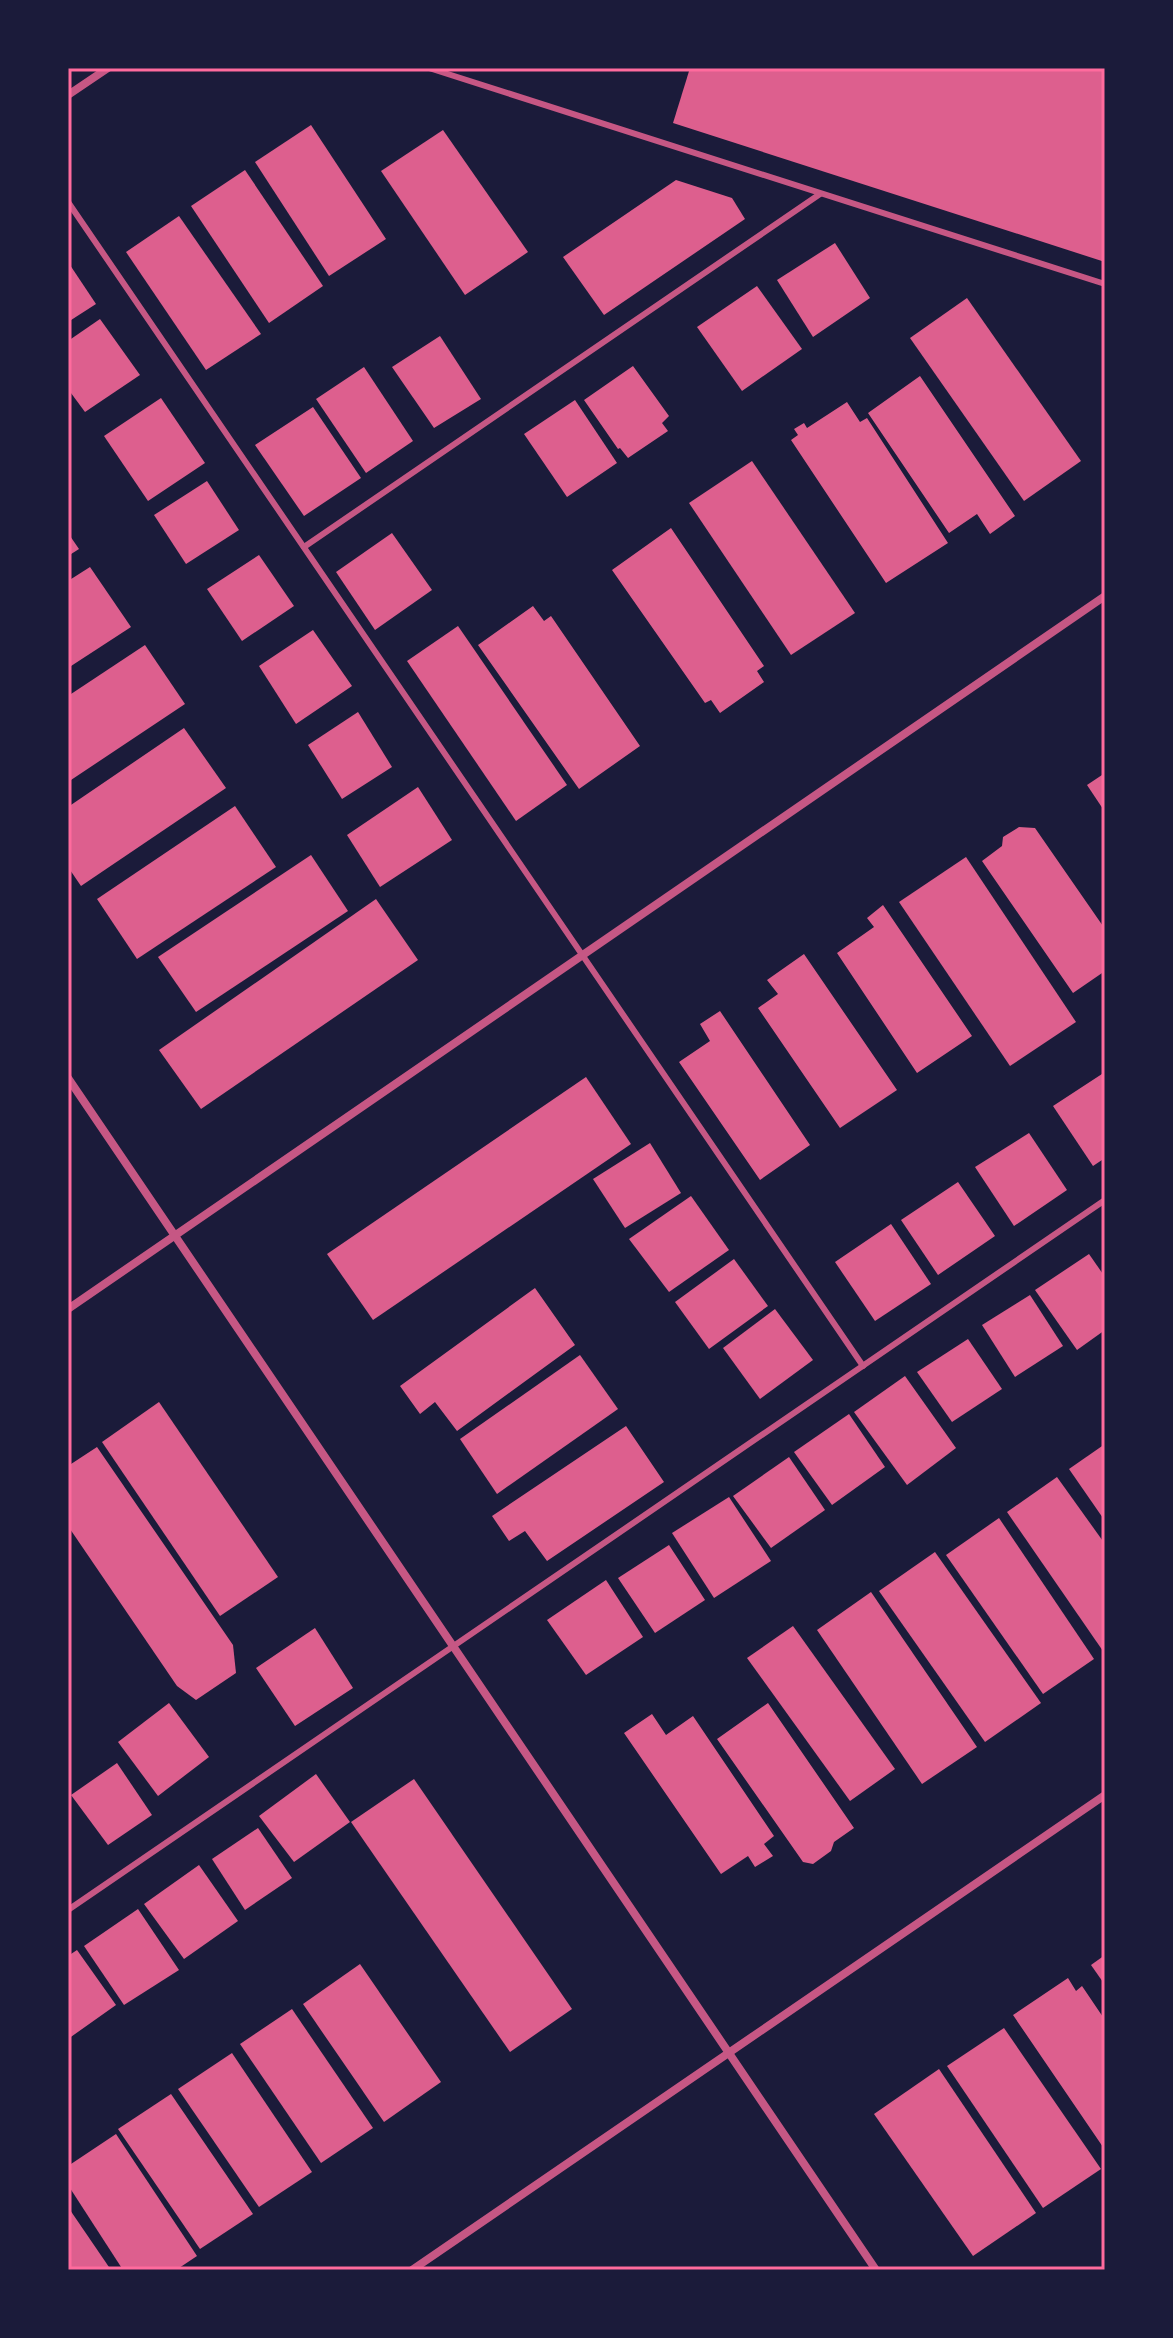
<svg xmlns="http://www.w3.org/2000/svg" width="1173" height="2338" viewBox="0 0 1173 2338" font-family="Montserrat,sans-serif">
  <rect width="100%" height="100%" fill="#1b1b3a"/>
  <g fill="#dd5f8e">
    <path d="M690,68h415v194l-432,-139z"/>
    <path d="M311,125l75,114 -57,37 -74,-114z"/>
    <path d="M443,130l85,122 -63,43 -84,-124z"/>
    <path d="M245,170l78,116 -54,37 -78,-117z"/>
    <path d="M676,180l56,18 13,21 -141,96 -41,-58z"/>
    <path d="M179,216l82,118 -55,36 -80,-118z"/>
    <path d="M835,243l35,55 -57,39 -36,-57z"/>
    <path d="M68,262l28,42 -28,18z"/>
    <path d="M757,286l45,63 -60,42 -45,-64z"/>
    <path d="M967,298l114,163 -57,40 -114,-163z"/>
    <path d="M100,319l40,56 -55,37 -17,-23v-48z"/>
    <path d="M440,336l41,63 -47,29 -42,-61z"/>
    <path d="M633,366l36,50 -7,7 6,8 -40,27 -8,-10 -2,1 -34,-49z"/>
    <path d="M364,367l49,74 -47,32 -50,-74z"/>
    <path d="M920,376l95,140 -25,18 -13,-20 -28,19 -81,-120z"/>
    <path d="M161,398l44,65 -57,38 -44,-65z"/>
    <path d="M575,400l42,63 -50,34 -43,-63z"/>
    <path d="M847,402l13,20 7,-4 81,125 -62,40 -95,-143 7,-5 -4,-6 10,-6 3,5z"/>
    <path d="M313,407l48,71 -57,38 -49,-71z"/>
    <path d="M752,461l103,152 -64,42 -102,-152z"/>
    <path d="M207,481l32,49 -53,34 -32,-49z"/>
    <path d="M671,528l93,138 -7,5 7,11 -44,31 -9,-13 -6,3 -93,-133z"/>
    <path d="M68,533l11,16 -11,7z"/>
    <path d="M392,533l40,57 -57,40 -39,-58z"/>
    <path d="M259,555l35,51 -52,35 -35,-52z"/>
    <path d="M90,567l41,60 -63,41v-87z"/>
    <path d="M533,606l11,15 7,-5 89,130 -61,43 -101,-144z"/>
    <path d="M458,626l109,159 -51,36 -109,-160z"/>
    <path d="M313,630l39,56 -56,38 -37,-58z"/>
    <path d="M145,645l40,59 -117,78v-86z"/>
    <path d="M358,712l34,55 -50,32 -34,-54z"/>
    <path d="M184,728l42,60 -145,98 -13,-19v-60z"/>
    <path d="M1105,773v39l-18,-27z"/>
    <path d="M418,787l34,53 -72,47 -33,-52z"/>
    <path d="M235,806l41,61 -139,92 -40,-60z"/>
    <path d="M1019,827l16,1 70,101v42l-32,22 -91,-132 20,-15 1,-9z"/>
    <path d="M311,855l37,56 -152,101 -38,-55z"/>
    <path d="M966,857l110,165 -66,44 -111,-164z"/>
    <path d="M376,899l42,61 -217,149 -42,-59z"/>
    <path d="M883,905l89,131 -55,37 -80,-120 37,-26 -7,-9z"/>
    <path d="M804,954l93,136 -57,38 -82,-120 20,-14 -11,-14z"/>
    <path d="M720,1011l90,134 -50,35 -81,-118 31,-21 -10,-17z"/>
    <path d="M1105,1072v86l-12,8 -40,-60z"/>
    <path d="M586,1077l45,67 -258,176 -46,-66z"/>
    <path d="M1029,1133l38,57 -53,36 -39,-59z"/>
    <path d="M650,1143l31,50 -56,35 -32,-49z"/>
    <path d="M958,1182l37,54 -57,39 -37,-55z"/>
    <path d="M691,1196l38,54 -60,42 -40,-53z"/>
    <path d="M891,1224l40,60 -56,37 -40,-59z"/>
    <path d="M1089,1254l16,23v53l-28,20 -42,-60z"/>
    <path d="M734,1259l34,47 -59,43 -34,-47z"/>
    <path d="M535,1288l40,57 -118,86 -22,-29 -15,12 -20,-28z"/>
    <path d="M1030,1295l33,51 -48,31 -33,-52z"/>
    <path d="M775,1309l38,51 -53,39 -37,-51z"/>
    <path d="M968,1339l34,50 -50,33 -35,-50z"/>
    <path d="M580,1355l38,54 -121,85 -37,-55z"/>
    <path d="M905,1376l51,72 -49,37 -53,-73z"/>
    <path d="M159,1402l119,175 -58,39 -118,-174z"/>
    <path d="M849,1414l36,53 -53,38 -38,-53z"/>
    <path d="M626,1426l38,56 -117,79 -22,-30 -16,10 -17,-25z"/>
    <path d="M1105,1444v77l-36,-52z"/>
    <path d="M97,1447l136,198 3,28 -40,27 -19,-14 -109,-160v-60z"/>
    <path d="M789,1457l36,53 -54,38 -38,-52z"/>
    <path d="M1057,1477l48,67v110l-98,-142z"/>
    <path d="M729,1497l42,64 -57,37 -42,-65z"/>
    <path d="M999,1518l95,141 -51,35 -97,-139z"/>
    <path d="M669,1545l36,55 -50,33 -37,-55z"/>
    <path d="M935,1552l106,151 -56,39 -106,-151z"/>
    <path d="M606,1580l37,57 -57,38 -39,-55z"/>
    <path d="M871,1592l106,155 -55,37 -105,-154z"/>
    <path d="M793,1626l102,143 -45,32 -103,-143z"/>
    <path d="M315,1628l38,60 -58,38 -39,-58z"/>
    <path d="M169,1703l40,54 -51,39 -40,-54z"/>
    <path d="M768,1703l86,125 -20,14 -3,9 -18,13 -10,-2 -86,-123z"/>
    <path d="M652,1714l14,21 27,-19 81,120 -10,8 9,12 -18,11 -7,-11 -27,18 -97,-141z"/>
    <path d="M117,1763l35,52 -44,30 -37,-50z"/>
    <path d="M316,1774l34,48 -56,40 -35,-46z"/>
    <path d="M414,1779l158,230 -62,43 -159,-230z"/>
    <path d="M258,1828l34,50 -47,32 -33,-51z"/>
    <path d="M199,1865l39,56 -54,38 -40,-55z"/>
    <path d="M138,1909l41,61 -55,35 -40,-59z"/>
    <path d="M77,1950l39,55 -48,34v-83z"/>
    <path d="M1105,1955v30l-14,-20z"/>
    <path d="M360,1964l81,118 -57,40 -81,-118z"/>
    <path d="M1068,1978l8,13 6,-5 23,34v130l-92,-135z"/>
    <path d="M292,2009l81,119 -52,35 -81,-119z"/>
    <path d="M1004,2028l97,141 -58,39 -96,-142z"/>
    <path d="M232,2053l80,119 -53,35 -81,-118z"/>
    <path d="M939,2069l97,144 -63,43 -99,-142z"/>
    <path d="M171,2094l82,120 -53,35 -82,-120z"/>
    <path d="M116,2134l81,122 -21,14h-53l-55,-85v-19z"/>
    <path d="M68,2207l43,63h-43z"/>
  </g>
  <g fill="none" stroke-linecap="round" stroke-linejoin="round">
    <g stroke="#c65784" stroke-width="6">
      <path d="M429,68l676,216"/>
      <path d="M68,202l795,1164"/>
      <path d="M304,547l516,-353"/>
      <path d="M68,1910l1037,-710"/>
    </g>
    <g stroke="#c65784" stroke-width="8">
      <path d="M68,95l40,-27"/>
      <path d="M68,1078l808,1192"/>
      <path d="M68,1309l1037,-713"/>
      <path d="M412,2270l693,-475"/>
    </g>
  </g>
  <rect width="1173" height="2338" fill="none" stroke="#1b1b3a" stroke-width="140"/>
  <rect x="70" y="70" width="1033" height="2198" fill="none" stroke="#ff6b9d" stroke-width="3"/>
</svg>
